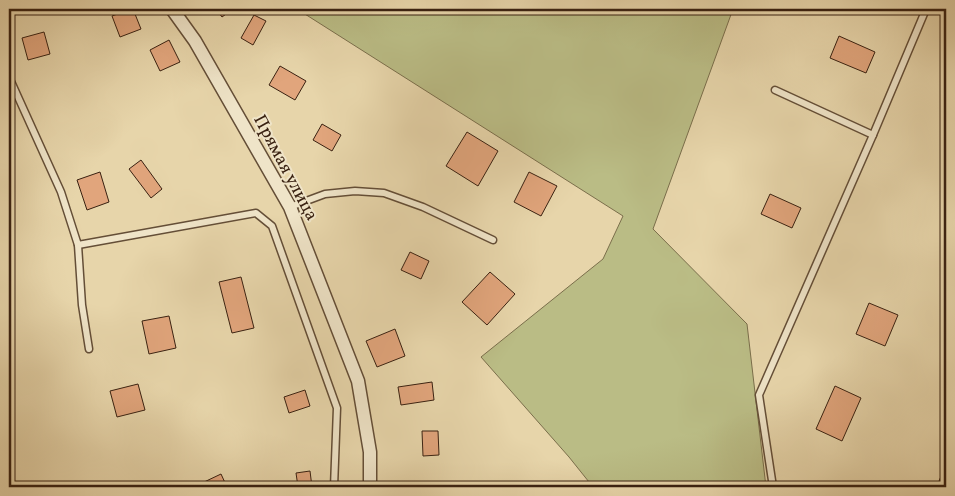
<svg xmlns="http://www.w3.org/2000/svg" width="955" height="496" viewBox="0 0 955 496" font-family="Vollkorn,serif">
  <rect width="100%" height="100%" fill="#e7d5aa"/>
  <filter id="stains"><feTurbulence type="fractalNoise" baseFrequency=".004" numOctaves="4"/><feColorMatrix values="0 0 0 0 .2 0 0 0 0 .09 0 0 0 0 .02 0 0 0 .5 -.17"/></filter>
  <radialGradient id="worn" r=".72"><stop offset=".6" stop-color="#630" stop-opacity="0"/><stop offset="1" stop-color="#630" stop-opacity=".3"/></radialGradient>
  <path fill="#babc85" stroke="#7a6e4b" d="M297,9h436l-80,220 94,95 19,163h-173l-24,-30 -88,-100 122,-98 20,-43z"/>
  <g fill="#e1a57c" stroke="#392111">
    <path d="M131,9h2l8,20 -21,8 -8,-21z"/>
    <path d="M216,9h17l-11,8z"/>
    <path d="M254,15l12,6 -13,24 -12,-7z"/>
    <path d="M44,32l6,22 -22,6 -6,-22z"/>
    <path d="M839,36l36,16 -9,21 -36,-15z"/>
    <path d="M169,40l11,22 -20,9 -10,-21z"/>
    <path d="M280,66l26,15 -11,19 -26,-15z"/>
    <path d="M322,124l19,11 -9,16 -19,-11z"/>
    <path d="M467,132l31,19 -20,35 -32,-20z"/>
    <path d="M141,160l21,29 -11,9 -22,-29z"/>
    <path d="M100,172l9,30 -22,8 -10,-30z"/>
    <path d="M529,172l28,14 -16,30 -27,-14z"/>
    <path d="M770,194l31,14 -9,20 -31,-14z"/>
    <path d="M410,252l19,9 -8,18 -20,-9z"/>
    <path d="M490,272l25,22 -28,31 -25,-23z"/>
    <path d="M241,277l13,51 -22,5 -13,-51z"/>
    <path d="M869,303l29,12 -13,31 -29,-12z"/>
    <path d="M169,316l7,32 -27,6 -7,-33z"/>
    <path d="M395,329l10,27 -28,11 -11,-26z"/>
    <path d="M432,382l2,18 -33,5 -3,-18z"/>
    <path d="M138,384l7,26 -28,7 -7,-26z"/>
    <path d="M835,386l26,12 -19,43 -26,-12z"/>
    <path d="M305,390l5,16 -21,7 -5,-16z"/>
    <path d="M422,431h16l1,24 -16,1z"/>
    <path d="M946,464v23h-6l-3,-1z"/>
    <path d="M310,471l2,16h-14l-2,-14z"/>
    <path d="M221,474l6,13h-23l-2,-4z"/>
  </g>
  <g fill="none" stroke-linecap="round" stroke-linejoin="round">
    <g stroke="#644e37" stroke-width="9">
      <g id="lane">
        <path d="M9,77l52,115 17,53 178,-32 16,13 65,182 -3,79"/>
        <path d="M775,90l98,45"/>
        <path d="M290,207l35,-13 30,-3 29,2 39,14 70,33"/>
        <path d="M78,245l4,60 7,44"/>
        <path d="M773,487l-14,-92 114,-260 53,-126"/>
      </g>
    </g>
    <g stroke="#644e37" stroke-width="15">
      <path id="street" d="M172,9l23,32 95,166 68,174 12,71v35"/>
    </g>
    <use href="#lane" stroke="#efe4c8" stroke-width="6"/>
    <use href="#street" stroke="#efe4c8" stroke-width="12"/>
  </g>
  <g text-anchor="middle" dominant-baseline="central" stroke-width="4" stroke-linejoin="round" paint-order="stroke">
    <g font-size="18" fill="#392111" stroke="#efe4c8">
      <text transform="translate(285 168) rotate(62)">Прямая улица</text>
    </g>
  </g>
  <rect width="955" height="496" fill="none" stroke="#e7d5aa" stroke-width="30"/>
  <rect x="10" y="10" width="935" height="476" fill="none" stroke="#392111" stroke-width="2.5"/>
  <rect x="15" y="15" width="925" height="466" fill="none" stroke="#392111"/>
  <rect width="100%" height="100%" filter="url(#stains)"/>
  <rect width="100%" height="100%" fill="url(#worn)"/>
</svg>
